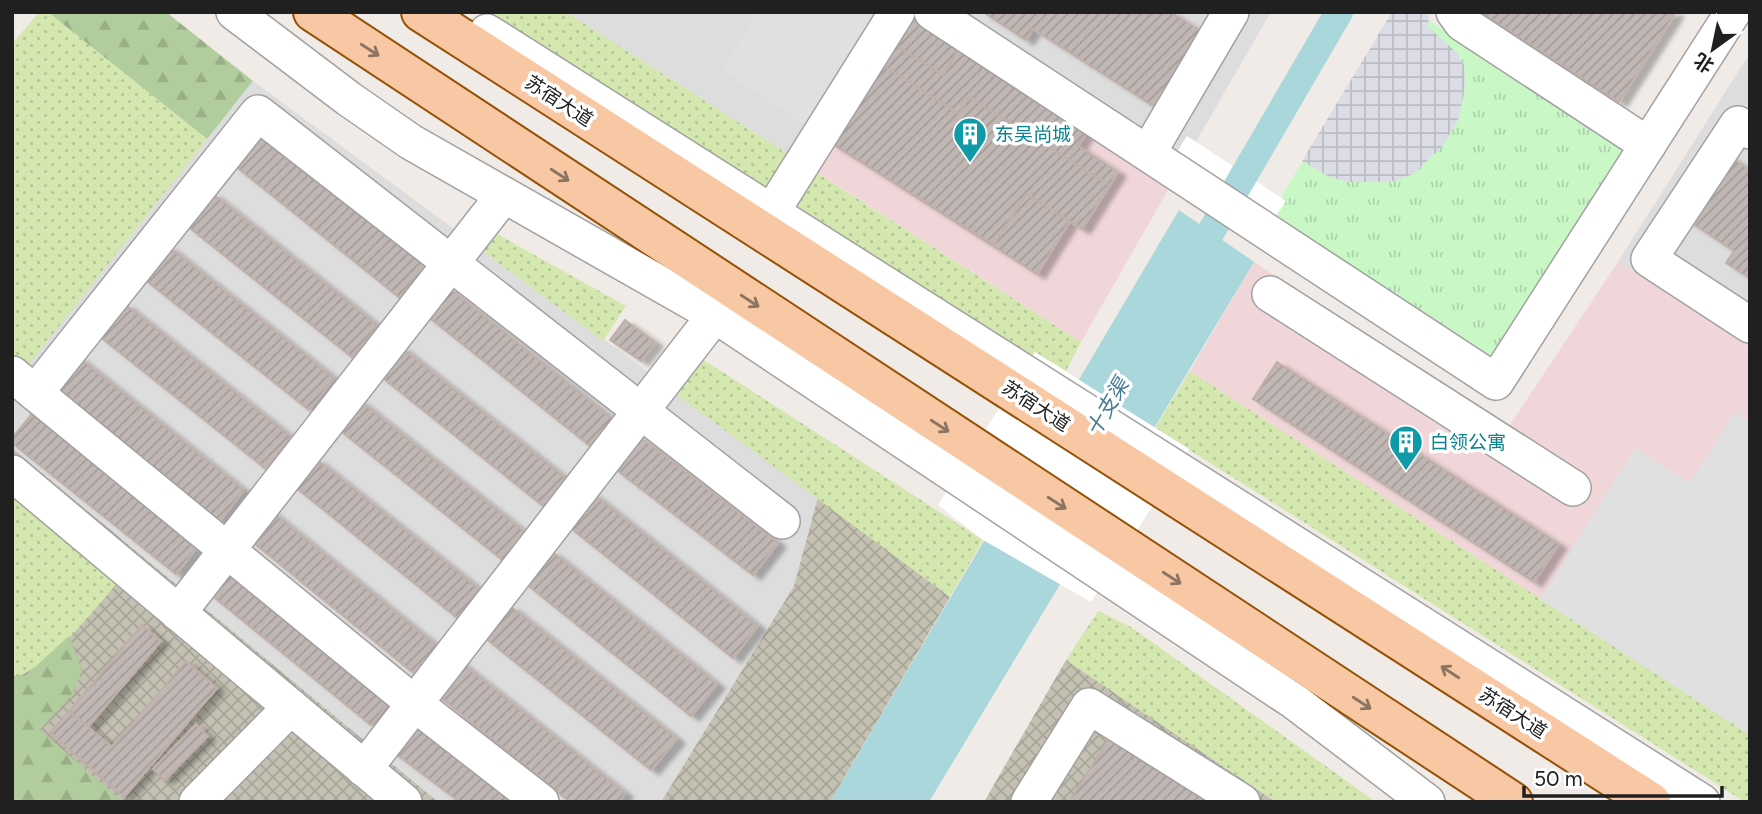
<svg xmlns="http://www.w3.org/2000/svg" width="1762" height="814" viewBox="0 0 1762 814" font-family="Figtree,'Noto Sans SC',sans-serif">
  <defs>
    <pattern id="construction-cross-hatch" width="8" height="8" patternUnits="userSpaceOnUse" patternTransform="scale(1.75)"><rect width="8" height="8" fill="#c4c1b2"/><path d="M0 0l8 8M0 8l8-8" fill="none" stroke="#a8a699"/></pattern>
    <pattern id="grass-dots" width="8" height="8" patternUnits="userSpaceOnUse" patternTransform="scale(1.75)"><rect width="8" height="8" fill="#d3e7af"/><path d="M2 2h.1M6 6h.1" fill="none" stroke="#b5c696" stroke-width="1.8" stroke-linecap="round"/></pattern>
    <pattern id="forest-firs" width="22" height="20" patternUnits="userSpaceOnUse" patternTransform="scale(1.75)"><rect width="22" height="20" fill="#b2cd9d"/><path d="M5 1l3.5 6h-7zM16 11l3.5 6h-7z" fill="#99b087"/></pattern>
    <pattern id="park-tufts" width="24" height="20" patternUnits="userSpaceOnUse" patternTransform="scale(1.75)"><rect width="24" height="20" fill="#c9f7c6"/><path d="M3 7l-1-3M5 7V3M7 7l1-3M15 17l-1-3M17 17v-4M19 17l1-3" fill="none" stroke="#acd3aa"/></pattern>
    <pattern id="plaza-grid" width="8" height="8" patternUnits="userSpaceOnUse" patternTransform="scale(1.75)"><rect width="8" height="8" fill="#dbdce6"/><path d="M0 4h8M4 0v8" fill="none" stroke="#bcbcc5"/></pattern>
    <pattern id="building-hatch" width="6" height="6" patternUnits="userSpaceOnUse" patternTransform="scale(1.75)"><rect width="6" height="6" fill="#c0b6b3"/><path d="M-1 1l2-2M0 6l6-6M5 7l2-2" fill="none" stroke="#a59c9a"/></pattern>
    <filter id="shadow"><feDropShadow dx="8" dy="4.5" stdDeviation="2" flood-color="#0004"/></filter>
  </defs>
  <rect width="100%" height="100%" fill="#f0ebe6"/>
  <g fill="#dedddd">
    <path d="M566,12h341l-99,155z"/>
    <path d="M909,12h362l-99,171z"/>
    <path d="M1750,53v294l-132,-85z"/>
    <path d="M253,81l565,416 -24,89 -133,216h-494l122,-124 -277,-230v-64z"/>
  </g>
  <g fill="#f0d6d9">
    <path d="M909,12l263,171 -91,159 -272,-175z"/>
    <path d="M1254,262l254,166 110,-166 132,85v388l-560,-364z"/>
  </g>
  <g fill="url(#construction-cross-hatch)">
    <path d="M12,448l277,230 149,124h-426z"/>
    <path d="M818,497l132,100 -120,205h-169l133,-216z"/>
    <path d="M1066,660l210,142h-292z"/>
  </g>
  <g fill="url(#grass-dots)">
    <path d="M39,12h9l159,127 -182,230 -13,-10v-315z"/>
    <path d="M484,12h82l515,330 -15,29 -31,-19 -7,12z"/>
    <path d="M488,229l138,77 -23,35 -127,-95z"/>
    <path d="M696,355l287,185 -33,57 -281,-208z"/>
    <path d="M1190,371l560,364v67h-5l-590,-374z"/>
    <path d="M12,492l108,88c-23,25 -75,96 -108,96z"/>
    <path d="M1098,611l33,16 245,175h-100l-210,-142z"/>
  </g>
  <g fill="url(#forest-firs)">
    <path d="M48,12h118l87,69 -46,58z"/>
    <path d="M69,636l13,35 -9,22 -33,37 83,72h-111v-126h13z"/>
  </g>
  <path fill="url(#park-tufts)" d="M1392,12h24l213,140 -137,208 -220,-148z"/>
  <g fill="#e0e0e0">
    <path d="M758,12h118l-71,112 -84,-54z"/>
    <path d="M1736,411l14,10v314l-210,-136 95,-151 55,34z"/>
  </g>
  <path fill="url(#plaza-grid)" d="M1392,12h37l-1,15 29,26 7,12 1,21 -6,32 -18,30 -28,26 -19,7 -21,1h-24l-19,-5 -28,-16z"/>
  <path fill="#a9d7db" d="M1179,210l75,52 -325,540h-99z"/>
  <g fill="#fff">
    <path d="M1187,136l99,65 -25,37 -98,-64z"/>
    <path d="M1035,352l154,97 -98,153 -108,-62 -45,-35z"/>
  </g>
  <g fill="none" stroke-linecap="round" stroke-linejoin="round">
    <path stroke="#a9d7db" stroke-width="28" d="M1191,266l148,-254"/>
  </g>
  <g fill="url(#building-hatch)" stroke="#c1b0a9" stroke-width="2" filter="url(#shadow)">
    <path d="M983,12h187l32,20 -47,75 -122,-78 -7,11z"/>
    <path d="M1480,12h196l-57,90z"/>
    <path d="M911,18l177,112 -10,16 40,26 -36,57 -12,-8 -33,53 -206,-131z"/>
    <path d="M911,18l48,30 -16,27 -49,-31z"/>
    <path d="M881,64l78,50 10,-17 140,88 -27,44 -56,-35 -32,51 -163,-102z"/>
    <path d="M260,134l166,132 -26,32 -166,-133z"/>
    <path d="M1724,153l26,17v108l-24,-15 8,-12 -51,-34z"/>
    <path d="M212,193l166,133 -26,31 -166,-132z"/>
    <path d="M168,246l166,132 -25,32 -166,-132z"/>
    <path d="M448,287l168,135 -22,27 -168,-134z"/>
    <path d="M125,304l166,133 -25,32 -167,-133z"/>
    <path d="M625,320l30,22 -14,19 -31,-21z"/>
    <path d="M401,347l168,134 -22,28 -168,-134z"/>
    <path d="M78,357l166,133 -25,32 -167,-133z"/>
    <path d="M1277,362l282,182 -25,38 -281,-183z"/>
    <path d="M359,400l168,134 -22,28 -168,-134z"/>
    <path d="M36,409l166,132 -26,33 -164,-131v-5z"/>
    <path d="M639,436l139,107 -25,32 -139,-107z"/>
    <path d="M316,459l168,134 -23,28 -167,-135z"/>
    <path d="M592,493l166,133 -25,32 -166,-133z"/>
    <path d="M271,511l167,136 -22,28 -167,-136z"/>
    <path d="M551,551l166,133 -26,32 -166,-133z"/>
    <path d="M227,561l166,136 -22,28 -167,-136z"/>
    <path d="M510,606l167,133 -26,31 -166,-132z"/>
    <path d="M142,625l19,16 -73,86 -19,-16z"/>
    <path d="M186,661l31,27 -93,109 -74,-64 19,-22 43,36z"/>
    <path d="M459,661l166,132 -6,9h-49l-136,-110z"/>
    <path d="M416,718l111,84h-67l-68,-51z"/>
    <path d="M196,724l12,12 -43,44 -12,-11z"/>
    <path d="M1110,737l102,65h-143z"/>
  </g>
  <g fill="none" stroke-linecap="round" stroke-linejoin="round">
    <g stroke="#a1a1a1" stroke-width="38">
      <g id="minor">
        <path d="M234,12l115,87 62,43 304,173 580,387 132,100"/>
        <path d="M932,12l564,370 237,-370"/>
        <path d="M1454,12l8,11 186,122"/>
        <path d="M487,32l1215,770"/>
        <path d="M1750,131l-12,-7 -89,135 101,66"/>
        <path d="M1148,153l83,-141"/>
        <path d="M761,229l136,-217"/>
        <path d="M1270,294l303,194"/>
        <path d="M12,374l403,330 126,98"/>
        <path d="M35,393l223,-280 524,408"/>
        <path d="M12,473l392,329"/>
        <path d="M178,613l326,-418"/>
        <path d="M364,769l351,-454"/>
        <path d="M197,802l94,-95"/>
        <path d="M1029,802l60,-96 153,96"/>
      </g>
    </g>
    <g stroke="#955106" stroke-width="42">
      <g id="major">
        <path d="M313,12l1200,790"/>
        <path d="M421,12l1230,790"/>
      </g>
    </g>
    <use href="#minor" stroke="#fff" stroke-width="35"/>
    <use href="#major" stroke="#f8c7a3" stroke-width="38"/>
  </g>
  <defs><path id="oneway-shaft" d="M-6 0H5M1.5-3L5.5 0L1.5 3" fill="none" stroke-width="1.6" stroke-linecap="round" stroke-linejoin="round" transform="scale(1.75)"/></defs>
  <g stroke="#8c7462">
    <use href="#oneway-shaft" transform="translate(370 50) rotate(33)"/>
    <use href="#oneway-shaft" transform="translate(560 175) rotate(33)"/>
    <use href="#oneway-shaft" transform="translate(750 301) rotate(33)"/>
    <use href="#oneway-shaft" transform="translate(940 426) rotate(33)"/>
    <use href="#oneway-shaft" transform="translate(1057 503) rotate(33)"/>
    <use href="#oneway-shaft" transform="translate(1172 578) rotate(33)"/>
    <use href="#oneway-shaft" transform="translate(1450 672) rotate(-147)"/>
    <use href="#oneway-shaft" transform="translate(1362 703) rotate(33)"/>
  </g>
  <defs>
    <g id="building-pin" transform="scale(1.75)"><path d="M0 17L-7.5 6A9.5 9.5 0 1 1 7.5 6Z" fill="#0f9aa8" stroke="#fff"/><path d="M-4-6H4V6H1V3H-1V6H-4ZM-2.5-4.3h1.7v1.8h-1.7ZM.8-4.3h1.7v1.8H.8ZM-2.5-1h1.7V.8h-1.7ZM.8-1h1.7V.8H.8Z" fill="#fff"/></g>
  </defs>
  <g fill-rule="evenodd">
    <use href="#building-pin" x="970" y="134"/>
    <use href="#building-pin" x="1406" y="442"/>
  </g>
  <g text-anchor="middle" dominant-baseline="central" stroke-width="7" stroke-linejoin="round" paint-order="stroke">
    <g font-size="19" fill="#202020" stroke="#fff">
      <text transform="translate(559 101) rotate(33)">苏宿大道</text>
      <text transform="translate(1036 406) rotate(33)">苏宿大道</text>
      <text transform="translate(1513 713) rotate(33)">苏宿大道</text>
    </g>
    <g font-size="19" fill="#0d838f" stroke="#fff" text-anchor="start">
      <text x="995" y="134">东吴尚城</text>
      <text x="1430" y="442">白领公寓</text>
    </g>
    <g font-size="21" font-style="italic" fill="#467995" stroke="#fff">
      <text transform="translate(1107 407) rotate(-60)">十支渠</text>
    </g>
  </g>
  <rect width="1762" height="814" fill="none" stroke="#202020" stroke-width="28"/>
  <g transform="translate(1713 49) rotate(213)" stroke="#ffffff" stroke-width="5" paint-order="stroke">
  <path d="M0-5L12 26L0 18L-12 26Z" fill="#202020"/>
  <text y="-10" font-size="19" font-weight="bold" text-anchor="middle" fill="#202020">北</text>
  </g>
  <path d="M1524 786v10h198v-10" fill="none" stroke="#202020" stroke-width="3.5"/>
  <text x="1534" y="786" font-size="21" fill="#202020" stroke="#ffffff" stroke-width="5" paint-order="stroke">50 m</text>
</svg>
